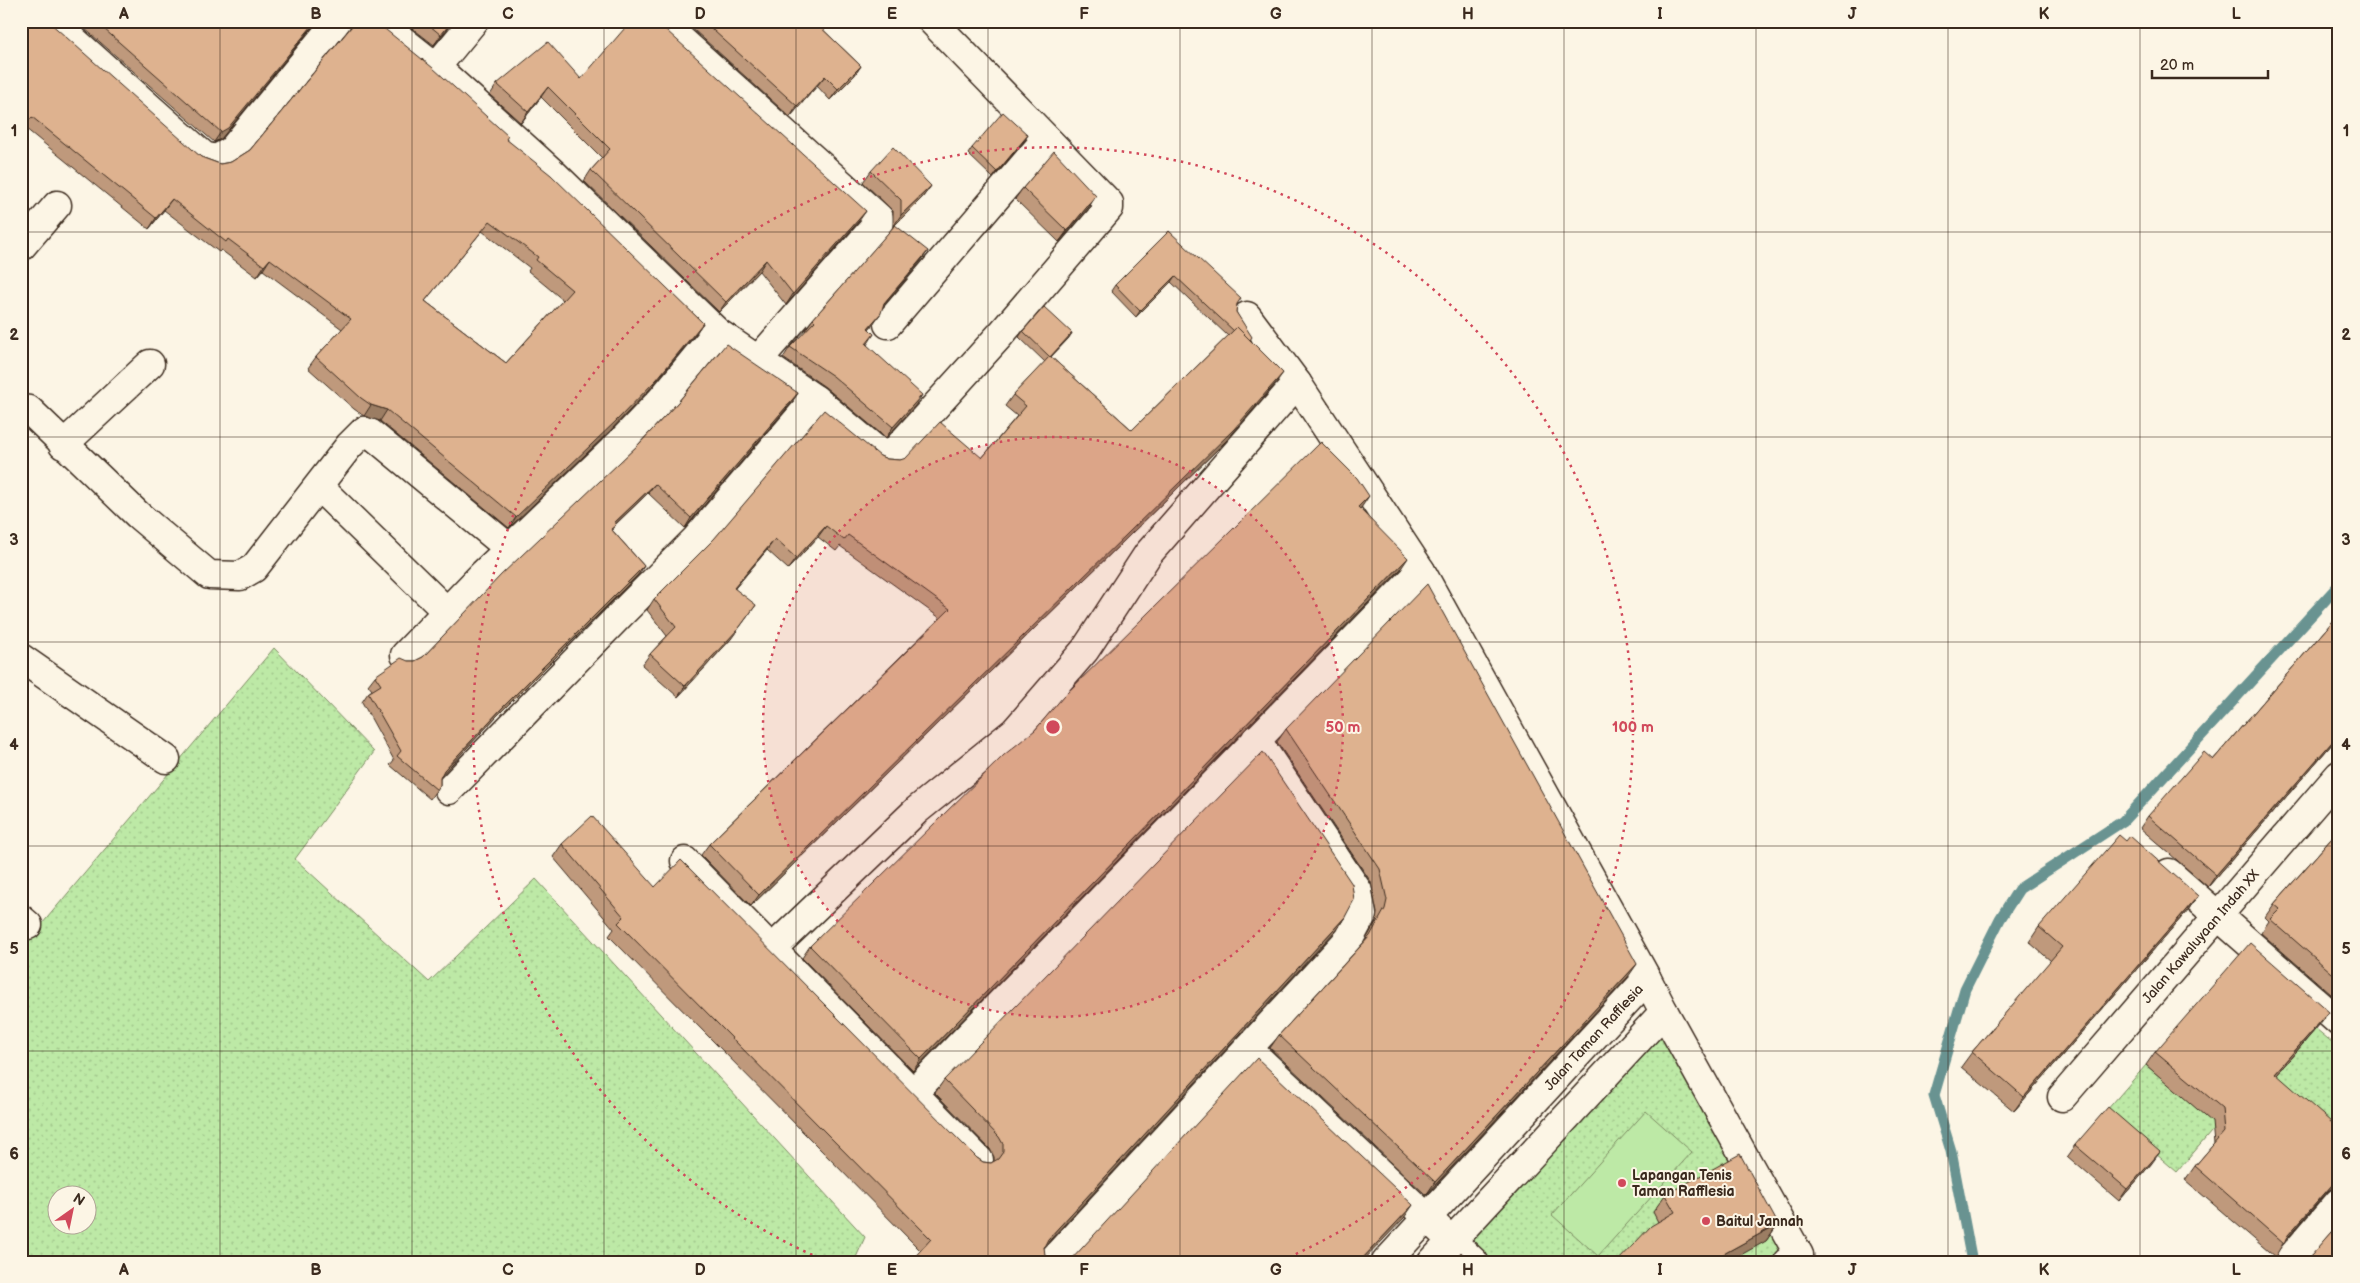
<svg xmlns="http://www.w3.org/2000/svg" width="2360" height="1283" viewBox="0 0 2360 1283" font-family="'Balsamiq Sans',sans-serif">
  <defs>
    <pattern id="grass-dots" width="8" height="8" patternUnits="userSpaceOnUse" patternTransform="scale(1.25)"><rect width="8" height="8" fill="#bde9a6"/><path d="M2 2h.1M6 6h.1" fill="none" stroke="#a3c88e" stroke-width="1.8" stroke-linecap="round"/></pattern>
  </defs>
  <rect width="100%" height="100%" fill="#fcf5e5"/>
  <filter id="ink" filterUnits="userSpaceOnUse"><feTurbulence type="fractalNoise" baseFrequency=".02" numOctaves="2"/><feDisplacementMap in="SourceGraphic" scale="10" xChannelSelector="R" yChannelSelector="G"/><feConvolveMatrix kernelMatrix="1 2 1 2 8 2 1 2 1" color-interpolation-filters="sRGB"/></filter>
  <g filter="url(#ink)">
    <g fill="url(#grass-dots)" stroke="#7c8a62" fill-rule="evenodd">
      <path d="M274,648l100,104 -79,107 134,123 107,-103 329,358 -11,25h-833v-313zM58,1196h30v30h-30z"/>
      <path d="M1663,1018l129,235 -13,9h-298l-23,-21z"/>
      <path d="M2316,1029l23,19v92l-68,-59z"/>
      <path d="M2146,1065l71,60 -40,47 -71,-61z"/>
    </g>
    <path fill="#bde9a6" stroke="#7c8a62" d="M1646,1111l46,41 -94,104 -46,-41z"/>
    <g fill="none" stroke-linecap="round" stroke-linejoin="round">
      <path stroke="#699391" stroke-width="11" d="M1972,1262l-21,-111 -17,-56 31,-106 35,-70 19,-30 104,-68 216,-236"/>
      <g stroke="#3b2a1e" stroke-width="31">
        <g id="minor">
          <path d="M52,21l152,135 12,3 15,-8 106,-130"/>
          <path d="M378,21l58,46 118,107 163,158 98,67 67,56 7,1 4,-3 108,-119 108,-126v-5l-177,-182"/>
          <path d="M660,21l219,197v4l-121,138"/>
          <path d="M436,67l38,-46"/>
          <path d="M21,247l36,-42"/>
          <path d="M1247,316l50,67 124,188 226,408"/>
          <path d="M888,324l158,-185"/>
          <path d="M21,409l8,1 109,105 71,60 31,1 14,-8 95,-122 15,-15 6,2 140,116"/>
          <path d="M63,445l87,-81"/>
          <path d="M319,487l118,115"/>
          <path d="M405,655l79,-82 137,-131 40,-42 56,-68"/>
          <path d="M21,658l145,101"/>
          <path d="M449,790l173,-177 73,-73 120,-141"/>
          <path d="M685,861l294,299"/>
          <path d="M2169,873l170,149"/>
          <path d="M21,919l7,6"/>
          <path d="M772,949l145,-139 98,-79 70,-81 63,-96 149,-171"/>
          <path d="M1664,1012l135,243 -11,7"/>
          <path d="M1248,1049l226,213"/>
          <path d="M913,1093l508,-522"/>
          <path id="s1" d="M2062,1097l277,-322"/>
          <path d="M2290,1259l49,-57"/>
          <path d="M1051,1262l298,-323 13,-24 -4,-24 -102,-152"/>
          <path id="s2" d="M1386,1262l261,-283 17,33 -232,250"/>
        </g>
      </g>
      <use href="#minor" stroke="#fcf5e5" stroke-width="28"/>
    </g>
    <g fill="#bf997b" stroke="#3b2a1e" fill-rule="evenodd">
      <path d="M21,21l180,136 19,7 11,-2 19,-12 101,-123 1,-3v-3h23l131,118 197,184 -7,10 -47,57 -39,41 -101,97 -129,-107 -16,-5 -10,-7 -46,-41 8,-11 26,-28 -79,-59 -6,7 -36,-27 -2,2 -55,-42 -15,19 -124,-101zM482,231l48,37 -2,3 35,29 -57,63 -81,-62z"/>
      <path d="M76,21h241l-96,118 -7,3z"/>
      <path d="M403,21h51l-20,24z"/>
      <path d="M684,21h130l47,45 -7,10 -24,24 -13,-14 -27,31z"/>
      <path d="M581,79l278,142 -73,84 -27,-34 -40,41 -135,-131 7,-11 11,-12 -61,-61 -20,26 -31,-28 7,-11z"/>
      <path d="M1028,135l-35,43 -25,-24 4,-6z"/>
      <path d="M871,171l60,15 -9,12 -29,29v-16l-30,-29z"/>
      <path d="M1023,188l73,8 -8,12 -29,34 -44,-43z"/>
      <path d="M1169,231l68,73 -1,8 39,72 -48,56 -476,466 -50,-51 8,-11 231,-226 -100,-72 -4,5 -18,-14 -30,32 -21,-19 -32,38 -4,51 -53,58 -36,-32 8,-11 17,-18 -20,-26 7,-11 226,-143 7,3 13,1 82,-2 35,-42 -12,-10 8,-11 32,-33 -26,-25 4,-6 49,2 -4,6 -17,18 81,73 96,-94 -57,-54 -35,35 -25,-26 4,-6z"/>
      <path d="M928,251l-8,11 -37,44 -10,18 -4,5 5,5 -7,11 48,61 -29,32 -61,-51 -42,-29 7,-11 16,-16 -1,-1 8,-11z"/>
      <path d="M798,393l-6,9 -107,126 -37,-35 -33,32 -3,5 32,36 -6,9 -142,142 -55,58 -1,3v7l-10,14 -40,-34 4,-5 -32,-58 6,-9 4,-3 -4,-5 7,-9 33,-15h7l8,-4 216,-213 40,-43z"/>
      <path d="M1360,509l40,61 -487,501 -111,-113 8,-12z"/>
      <path d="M2339,614v122l-131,151 -68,-59 8,-12 65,-56z"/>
      <path d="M1286,729l342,248 -202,218 -156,-147 9,-13 86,-94 11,-19 1,-9 -6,-31 -94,-140z"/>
      <path d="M2339,830v171l-78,-68 8,-12 -4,-4 9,-13z"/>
      <path d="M2126,841l72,55 -10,14 -174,201 -53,-44 11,-15 79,-91 -22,-19 10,-15z"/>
      <path d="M562,844l93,43 322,271 6,4 8,1 3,-2v-4l-4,-8 -55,-56 9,-13 401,-163 -9,13 -416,320 -311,-314 5,-7 -61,-72z"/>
      <path d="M2319,1025l-43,50 58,112 -6,4 -43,49 -10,17 -90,-77 10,-14 19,-22 -2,-22 -66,-57 9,-13z"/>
      <path d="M2075,1145l77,18 -33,38 -52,-45z"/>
      <path d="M1665,1195l113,29 -12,17 -108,-19 -5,-10z"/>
    </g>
    <g fill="#9b7d64" stroke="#3b2a1e">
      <path d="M316,21h1l-96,118 -7,3 7,-10z"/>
      <path d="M452,21h2l-20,24 7,-10z"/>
      <path d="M861,66l-7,10 -24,24 8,-11z"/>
      <path d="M825,76l-8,10 -27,31 7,-11z"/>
      <path d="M548,87l-7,10 -20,26 7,-11z"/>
      <path d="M1028,135l-4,6 -31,37 4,-6z"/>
      <path d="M931,186l-9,12 -29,29 8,-12z"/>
      <path d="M1096,196l-8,12 -29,34 8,-11z"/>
      <path d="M172,199l-8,11 -15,19 7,-11z"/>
      <path d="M866,211l-7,10 -73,84 7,-11z"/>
      <path d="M928,251l-8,11 -44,52 8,-11z"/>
      <path d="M270,259l-7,11 -6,7 7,-11z"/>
      <path d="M766,260l-7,11 -40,41 7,-10z"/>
      <path d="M1175,276l-4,6 -35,35 4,-6z"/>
      <path d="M881,313l-8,11 -13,15 8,-11z"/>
      <path d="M703,323l-7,10 -47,57 -39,41 -101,97 7,-11z"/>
      <path d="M1072,333l-4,6 -23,23 5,-5z"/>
      <path d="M1283,373l-8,11 -48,56 -476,466 8,-11z"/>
      <path d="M798,393l-6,9 -107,126 6,-10z"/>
      <path d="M922,395l-7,11 -29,32 7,-11z"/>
      <path d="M371,405l16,5 -7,11 -16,-5z"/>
      <path d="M655,484l-7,9 -41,39 7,-9z"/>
      <path d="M1369,496l-8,12 -11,11 8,-12z"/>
      <path d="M826,526l-8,11 -30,32 8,-11z"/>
      <path d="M775,539l-8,11 -41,49 8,-11z"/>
      <path d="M1408,558l-8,12 -487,501 8,-12z"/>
      <path d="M644,566l-6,9 -142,142 -58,62 6,-9 58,-62z"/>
      <path d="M756,605l-25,34 -53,58 7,-11z"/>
      <path d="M2339,734v2l-131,151 8,-12z"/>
      <path d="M2198,896l-10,14 -174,201 10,-14z"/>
      <path d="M1345,917l-9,13 -296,321 8,-12z"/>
      <path d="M1637,964l-9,13 -202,218 9,-13z"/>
      <path d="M2329,1012l-10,13 -53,62 9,-14z"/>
      <path d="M2160,1152l-8,11 -33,38 8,-12z"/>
      <path d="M2339,1177v10h-5l-6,4 -45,52 5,-8z"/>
      <path d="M1413,1205l-9,13 -42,44h-3z"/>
      <path d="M1778,1224l-12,17 -38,21h-19z"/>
    </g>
    <g fill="#deb28f" stroke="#3b2a1e" fill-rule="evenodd">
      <path d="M21,21h27l153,136 19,7 11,-2 19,-12 106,-129h19l58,47 75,68 -2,3 45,36 152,148 -46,56 -40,41 -101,97 -129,-107 -16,-5 -10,-7 -45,-41 35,-38 -81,-60 -6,7 -36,-27 -2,3 -54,-43 -16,19 -124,-101 -11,13zM490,221l48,36 -2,3 36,30 -66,73 -81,-62z"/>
      <path d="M95,21h221l-88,107 -7,4z"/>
      <path d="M424,21h28l-11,14z"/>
      <path d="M631,21h25l210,190 -73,83 -27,-34 -40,42 -135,-132 19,-21 -62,-62 -20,25 -31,-28 51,-42 33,37z"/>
      <path d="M703,21h111l47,45 -23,23 -13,-13 -28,30z"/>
      <path d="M1003,112l25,23 -31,37 -25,-24z"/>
      <path d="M893,147l38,39 -30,29v-15l-30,-29z"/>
      <path d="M1054,151l42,45 -29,35 -44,-43z"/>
      <path d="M895,225l33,26 -44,52 -3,10 -13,15 6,6 -8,10 56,51 -29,32 -60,-51 -43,-29 25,-26 -2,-2z"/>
      <path d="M1169,231l72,67 -4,6 -1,8 16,25 -2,3 -13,-13 -3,4 -59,-55 -35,35 -25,-26z"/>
      <path d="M1044,307l28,26 -22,24 -27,-26z"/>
      <path d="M1237,327l46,46 -49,56 -475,466 -50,-51 241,-235 -102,-74 -4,5 -18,-14 -30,32 -21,-19 -41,49 22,17 -17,23 -54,58 -35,-32 26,-27 -22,-28 60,-60 110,-129 56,46 7,3 13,1 6,-2 34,-36 42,36 44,-52 -13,-11 37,-39 82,74z"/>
      <path d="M726,344l72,49 -107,125 -36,-34 -41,39 2,2 -5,4 33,37 -142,142 -58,62 -4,8v7l-3,5 -40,-34 4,-5 -33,-58 13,-8 -6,-9 26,-18 7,3h7l8,-4 78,-82 138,-131 40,-43z"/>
      <path d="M1321,442l36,36 12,18 -11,11 50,51 -487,501 -111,-113 194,-191 31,-25 28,-33z"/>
      <path d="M1427,584l210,380 -202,218 -156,-147 91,-99 15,-27 2,-9 -7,-31 -94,-140z"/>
      <path d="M2339,614v120l-123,141 -68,-59 56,-64 9,8z"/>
      <path d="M1263,752l89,132 2,16 -9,17 -297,322 -4,8 1,8 5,7h-140l21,-23 -313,-316 6,-6 -62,-73 30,-28 63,71 26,-27 296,298 6,4 8,1 7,-4 5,-7v-8l-4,-7 -55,-57z"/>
      <path d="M2339,830v149l-69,-60 10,-10 -6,-5z"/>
      <path d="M2119,835l7,6 4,-5 68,60 -174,201 -52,-45 90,-105 -23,-20z"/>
      <path d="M2250,943l79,69 -54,61 64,56v48l-51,58 -4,9 -89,-78 29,-34 -2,-24 -67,-56z"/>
      <path d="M1257,1058l156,147 -54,57h-290l2,-2z"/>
      <path d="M2108,1107l52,45 -33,37 -52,-44z"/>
      <path d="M1740,1154l38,70 -69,38h-92l34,-36 24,-14 -10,-17z"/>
      <path d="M2339,1224v38h-34l-1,-2 7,-4z"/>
      <path d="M1461,1252l10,10h-19z"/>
    </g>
  </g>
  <path fill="none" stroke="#3b2a1e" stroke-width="1" stroke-opacity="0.55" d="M220,21v1241M412,21v1241M604,21v1241M796,21v1241M988,21v1241M1180,21v1241M1372,21v1241M1564,21v1241M1756,21v1241M1948,21v1241M2140,21v1241M21,232h2318M21,437h2318M21,642h2318M21,846h2318M21,1051h2318"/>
  <circle cx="1053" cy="727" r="290" fill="#d1495b" fill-opacity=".12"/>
  <g fill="none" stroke="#d1495b" stroke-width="2.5" stroke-dasharray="2.5 5">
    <circle cx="1053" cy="727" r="290"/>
    <path d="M826 1261A580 580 0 1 1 1280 1261"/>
  </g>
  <g fill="#d1495b" stroke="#fcf5e5" stroke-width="2">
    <circle cx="1622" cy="1183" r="5"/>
    <circle cx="1706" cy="1221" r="5"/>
  </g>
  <g text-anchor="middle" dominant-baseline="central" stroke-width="4" stroke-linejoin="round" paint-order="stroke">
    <g font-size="14" fill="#3b2a1e" stroke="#fcf5e5">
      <text stroke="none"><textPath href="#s1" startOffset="212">Jalan Kawaluyaan Indah XX</textPath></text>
      <text stroke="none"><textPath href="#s2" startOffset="306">Jalan Taman Rafflesia</textPath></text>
    </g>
    <g font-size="14" font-weight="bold" fill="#3b2a1e" stroke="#fcf5e5" text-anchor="start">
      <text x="1632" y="1175">Lapangan Tenis<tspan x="1632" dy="16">Taman Rafflesia</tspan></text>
      <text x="1716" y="1221">Baitul Jannah</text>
    </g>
  </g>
  <circle cx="1053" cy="727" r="8" fill="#d1495b" stroke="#fcf5e5" stroke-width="2.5"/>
  <g font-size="15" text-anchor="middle" font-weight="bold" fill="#d1495b" stroke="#fcf5e5" stroke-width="4" stroke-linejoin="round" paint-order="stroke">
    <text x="1343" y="732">50 m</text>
    <text x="1633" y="732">100 m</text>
  </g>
  <rect width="2360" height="1283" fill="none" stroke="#fcf5e5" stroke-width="55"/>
  <g transform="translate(72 1210) rotate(33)"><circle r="24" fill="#fcf5e5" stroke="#afa495"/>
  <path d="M0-4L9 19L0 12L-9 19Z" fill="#d1495b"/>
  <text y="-8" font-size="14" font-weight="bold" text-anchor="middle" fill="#3b2a1e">N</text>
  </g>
  <path d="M2152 70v8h116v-8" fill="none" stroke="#3b2a1e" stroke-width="2.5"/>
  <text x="2160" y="70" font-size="15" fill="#3b2a1e" stroke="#fcf5e5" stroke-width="4" paint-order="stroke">20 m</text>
  <rect x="28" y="28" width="2304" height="1228" fill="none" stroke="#3b2a1e" stroke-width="2"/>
  <g font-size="16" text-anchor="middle" font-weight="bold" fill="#3b2a1e">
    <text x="124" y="19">A</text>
    <text x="316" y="19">B</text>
    <text x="508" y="19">C</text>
    <text x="700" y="19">D</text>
    <text x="892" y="19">E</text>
    <text x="1084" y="19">F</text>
    <text x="1276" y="19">G</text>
    <text x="1468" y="19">H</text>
    <text x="1660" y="19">I</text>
    <text x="1852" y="19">J</text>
    <text x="2044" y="19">K</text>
    <text x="2236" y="19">L</text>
    <text x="14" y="136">1</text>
    <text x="2346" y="136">1</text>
    <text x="14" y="340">2</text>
    <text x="2346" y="340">2</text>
    <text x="14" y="545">3</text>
    <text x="2346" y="545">3</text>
    <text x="14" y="750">4</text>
    <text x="2346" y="750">4</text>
    <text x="14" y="954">5</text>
    <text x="2346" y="954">5</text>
    <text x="14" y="1159">6</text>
    <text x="2346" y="1159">6</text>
    <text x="124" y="1275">A</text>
    <text x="316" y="1275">B</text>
    <text x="508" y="1275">C</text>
    <text x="700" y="1275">D</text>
    <text x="892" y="1275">E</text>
    <text x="1084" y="1275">F</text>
    <text x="1276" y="1275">G</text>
    <text x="1468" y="1275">H</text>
    <text x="1660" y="1275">I</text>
    <text x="1852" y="1275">J</text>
    <text x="2044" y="1275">K</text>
    <text x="2236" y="1275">L</text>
  </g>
</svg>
